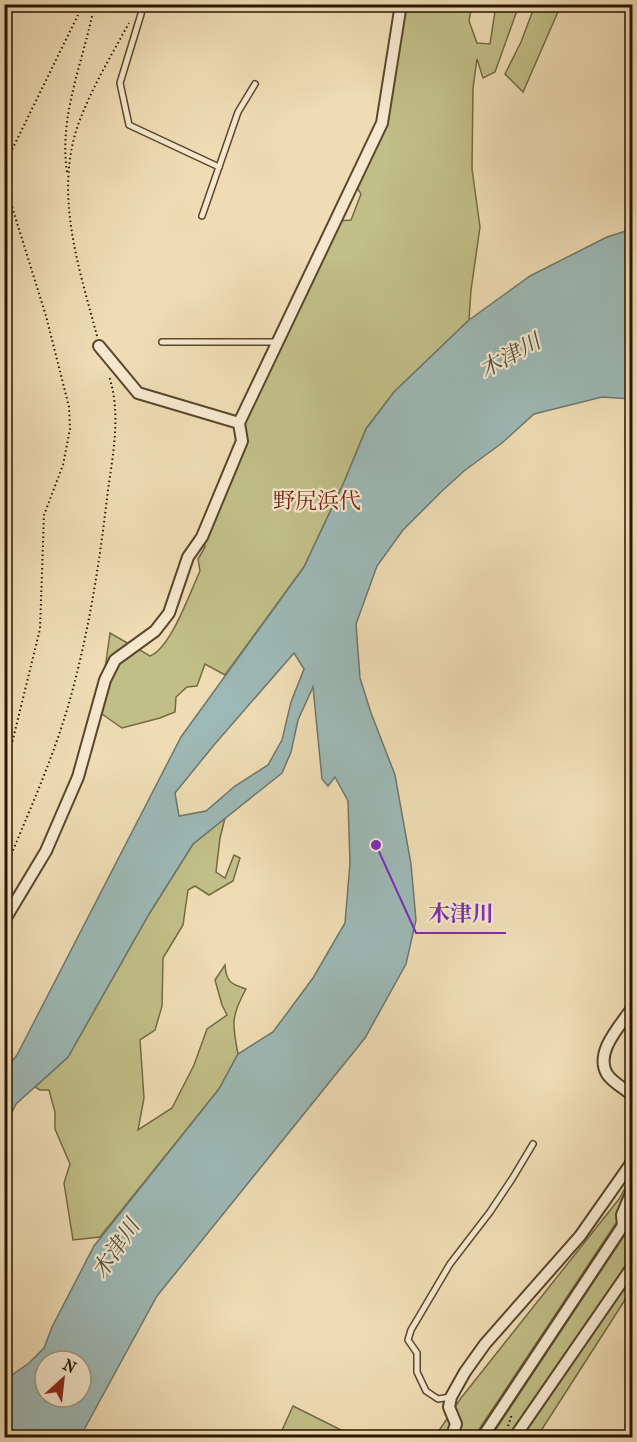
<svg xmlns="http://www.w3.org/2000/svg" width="637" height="1442" viewBox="0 0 637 1442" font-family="'IM FELL French Canon','Noto Serif JP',serif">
  <rect width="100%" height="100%" fill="#efdcb4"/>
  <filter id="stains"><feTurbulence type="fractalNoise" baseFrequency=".00333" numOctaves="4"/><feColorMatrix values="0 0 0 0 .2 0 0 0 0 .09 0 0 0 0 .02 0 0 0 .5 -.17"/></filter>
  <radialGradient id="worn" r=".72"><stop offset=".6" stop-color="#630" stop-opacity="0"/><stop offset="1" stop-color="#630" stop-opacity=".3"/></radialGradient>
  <g fill="#c1be87" stroke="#746a44" stroke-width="1.5">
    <path d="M404,5h68l-3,16 8,22 13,1 6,-39h23l-24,67 -12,6 -6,-19 -4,29 -1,81 8,58 -9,63 -2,30 -75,72 -28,37 -21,51 -41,87 -79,108 -20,-11 -8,22 -10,1 -11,10 -1,15 -15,6 -38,10 -23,-16 11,-79 40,23c21,-8 40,-64 50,-85l-2,-12 7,-12 -2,-21 36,-69 1,-28 99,-208 12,-1 10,-26 -5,-8 30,-61z"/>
    <path d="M535,5h26l-38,87 -18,-18 16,-32z"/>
    <path d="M225,818l-5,20 -4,34 9,6 9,-23 6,3 -7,23 -24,14 -14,-9 -7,4 -5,35 -20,33 -1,48 -7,24 -15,10 4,58 -6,32 34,-22 22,-43 13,-36 20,-14 -5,-10 -7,-25 10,-15c1,17 6,19 21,24 -15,27 -14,35 -8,65l-19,35 -119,148 -27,3 -9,-57 6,-19 -15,-35v-17l-6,-22h-9l-5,-3 33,-30 81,-143 44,-70z"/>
    <path d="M632,1175v24l-158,238 -40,1 27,-40 158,-199z"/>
    <path d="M632,1224v65l-95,148 -47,1z"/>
    <path d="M293,1406l62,31h-76z"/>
  </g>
  <path fill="#9db9b6" stroke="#6e776d" stroke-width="1.5" fill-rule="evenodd" d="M632,229v170l-30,-2 -68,17 -32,29 -38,28 -23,21 -38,38 -26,36 -21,58 4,54 11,35 24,62 16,89 5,56 -10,44 -41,74 -208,258 -77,141h-75v-57l24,-17 15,-15 8,-21 42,-81 125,-157 19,-35 35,-22 40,-54 32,-55 5,-60 -2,-62 -13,-24 -7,9 -6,-7 -9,-92 -15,33 -7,32 -9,21 -89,71 -44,70 -81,143 -52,47 -11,23v-57l12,-15 164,-318 123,-170 41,-87 21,-51 28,-37 75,-72 61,-44 77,-39zM294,653l10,16 -13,33 -9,38 -14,25 -33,21 -29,25 -27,5 -4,-23 39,-48zM45,1361h36v36h-36z"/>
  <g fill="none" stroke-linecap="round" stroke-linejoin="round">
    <g stroke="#5a472d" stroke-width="8">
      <g id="lane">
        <path d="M52,4l42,4 3,-4"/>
        <path d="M142,4l-1,10 -21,69 9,42 90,42"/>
        <path d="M4,5l4,-1"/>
        <path d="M202,216l36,-104 17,-28"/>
        <path d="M162,342h115"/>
        <path d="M451,1397l-13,2 -12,-8 -9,-19v-19l-9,-13 3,-10 39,-66 40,-52 22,-33 21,-35"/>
      </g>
    </g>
    <g stroke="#5a472d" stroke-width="14">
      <g id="street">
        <path d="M99,346l39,47 101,30"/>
        <path d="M4,921l42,-70 32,-74 27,-97 10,-20 40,-29 14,-18 19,-56 14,-20 40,-96 -3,-18 143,-300 19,-119"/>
        <path d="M632,1008c-11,17 -38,44 -25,66 5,8 18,15 25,21"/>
        <path d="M623,1226l-1,-11 10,-24"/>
        <path d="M451,1438l5,-14 -7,-17 2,-10 14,-25 20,-28 95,-108 52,-74"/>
        <path d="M482,1438l150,-226"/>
        <path d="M514,1438l118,-171"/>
      </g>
    </g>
    <g stroke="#281500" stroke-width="2" stroke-dasharray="1.5 3" stroke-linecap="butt">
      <path d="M67,172c-8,-54 14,-105 25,-156"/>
      <path d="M4,175l3,-15 71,-145"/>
      <path d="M4,181l42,135 23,91 1,22 -7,36 -19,50 -4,114 -28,114 -8,17"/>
      <path d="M97,336c-18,-68 -43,-141 -19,-211 13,-36 33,-69 51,-102"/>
      <path d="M4,866l7,-11c21,-50 43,-100 58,-152 19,-67 30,-136 38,-205 5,-41 15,-82 2,-122"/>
      <path d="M508,1426l4,-12"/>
    </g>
    <use href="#lane" stroke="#f5e8ce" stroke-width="5"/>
    <use href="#street" stroke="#f5e8ce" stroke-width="10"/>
  </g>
  <g text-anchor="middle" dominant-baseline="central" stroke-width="4.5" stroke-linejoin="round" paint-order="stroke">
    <g font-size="22" font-style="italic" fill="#514e40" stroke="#f5e8ce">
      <text transform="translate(510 356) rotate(-29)">木津川</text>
      <text transform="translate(116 1249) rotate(-56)">木津川</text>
    </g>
    <g font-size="22" fill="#7a1f14" stroke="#f5e8ce">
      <text x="317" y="501">野尻浜代</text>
    </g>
  </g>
  <path fill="none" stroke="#7b2cbf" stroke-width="2" d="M376 845L416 933H506"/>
  <circle fill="#7b2cbf" stroke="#f5e8ce" stroke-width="2" cx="376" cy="845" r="6"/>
  <g font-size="22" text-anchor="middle" font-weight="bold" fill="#7b2cbf" stroke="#f5e8ce" stroke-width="4.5" stroke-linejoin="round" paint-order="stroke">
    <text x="461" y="921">木津川</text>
  </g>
  <rect width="637" height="1442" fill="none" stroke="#efdcb4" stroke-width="24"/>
  <rect x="6" y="6" width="625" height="1430" fill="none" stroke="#281500" stroke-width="3"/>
  <rect x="12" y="12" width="613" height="1418" fill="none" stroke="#281500" stroke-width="1.5"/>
  <g transform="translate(63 1379) rotate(27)"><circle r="28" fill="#f5e8ce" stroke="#a3947c" stroke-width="1.5"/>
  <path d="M0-4.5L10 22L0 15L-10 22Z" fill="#8f2418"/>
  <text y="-9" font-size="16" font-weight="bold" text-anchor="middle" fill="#281500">N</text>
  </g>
  <rect width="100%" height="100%" filter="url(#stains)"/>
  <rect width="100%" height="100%" fill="url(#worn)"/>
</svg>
